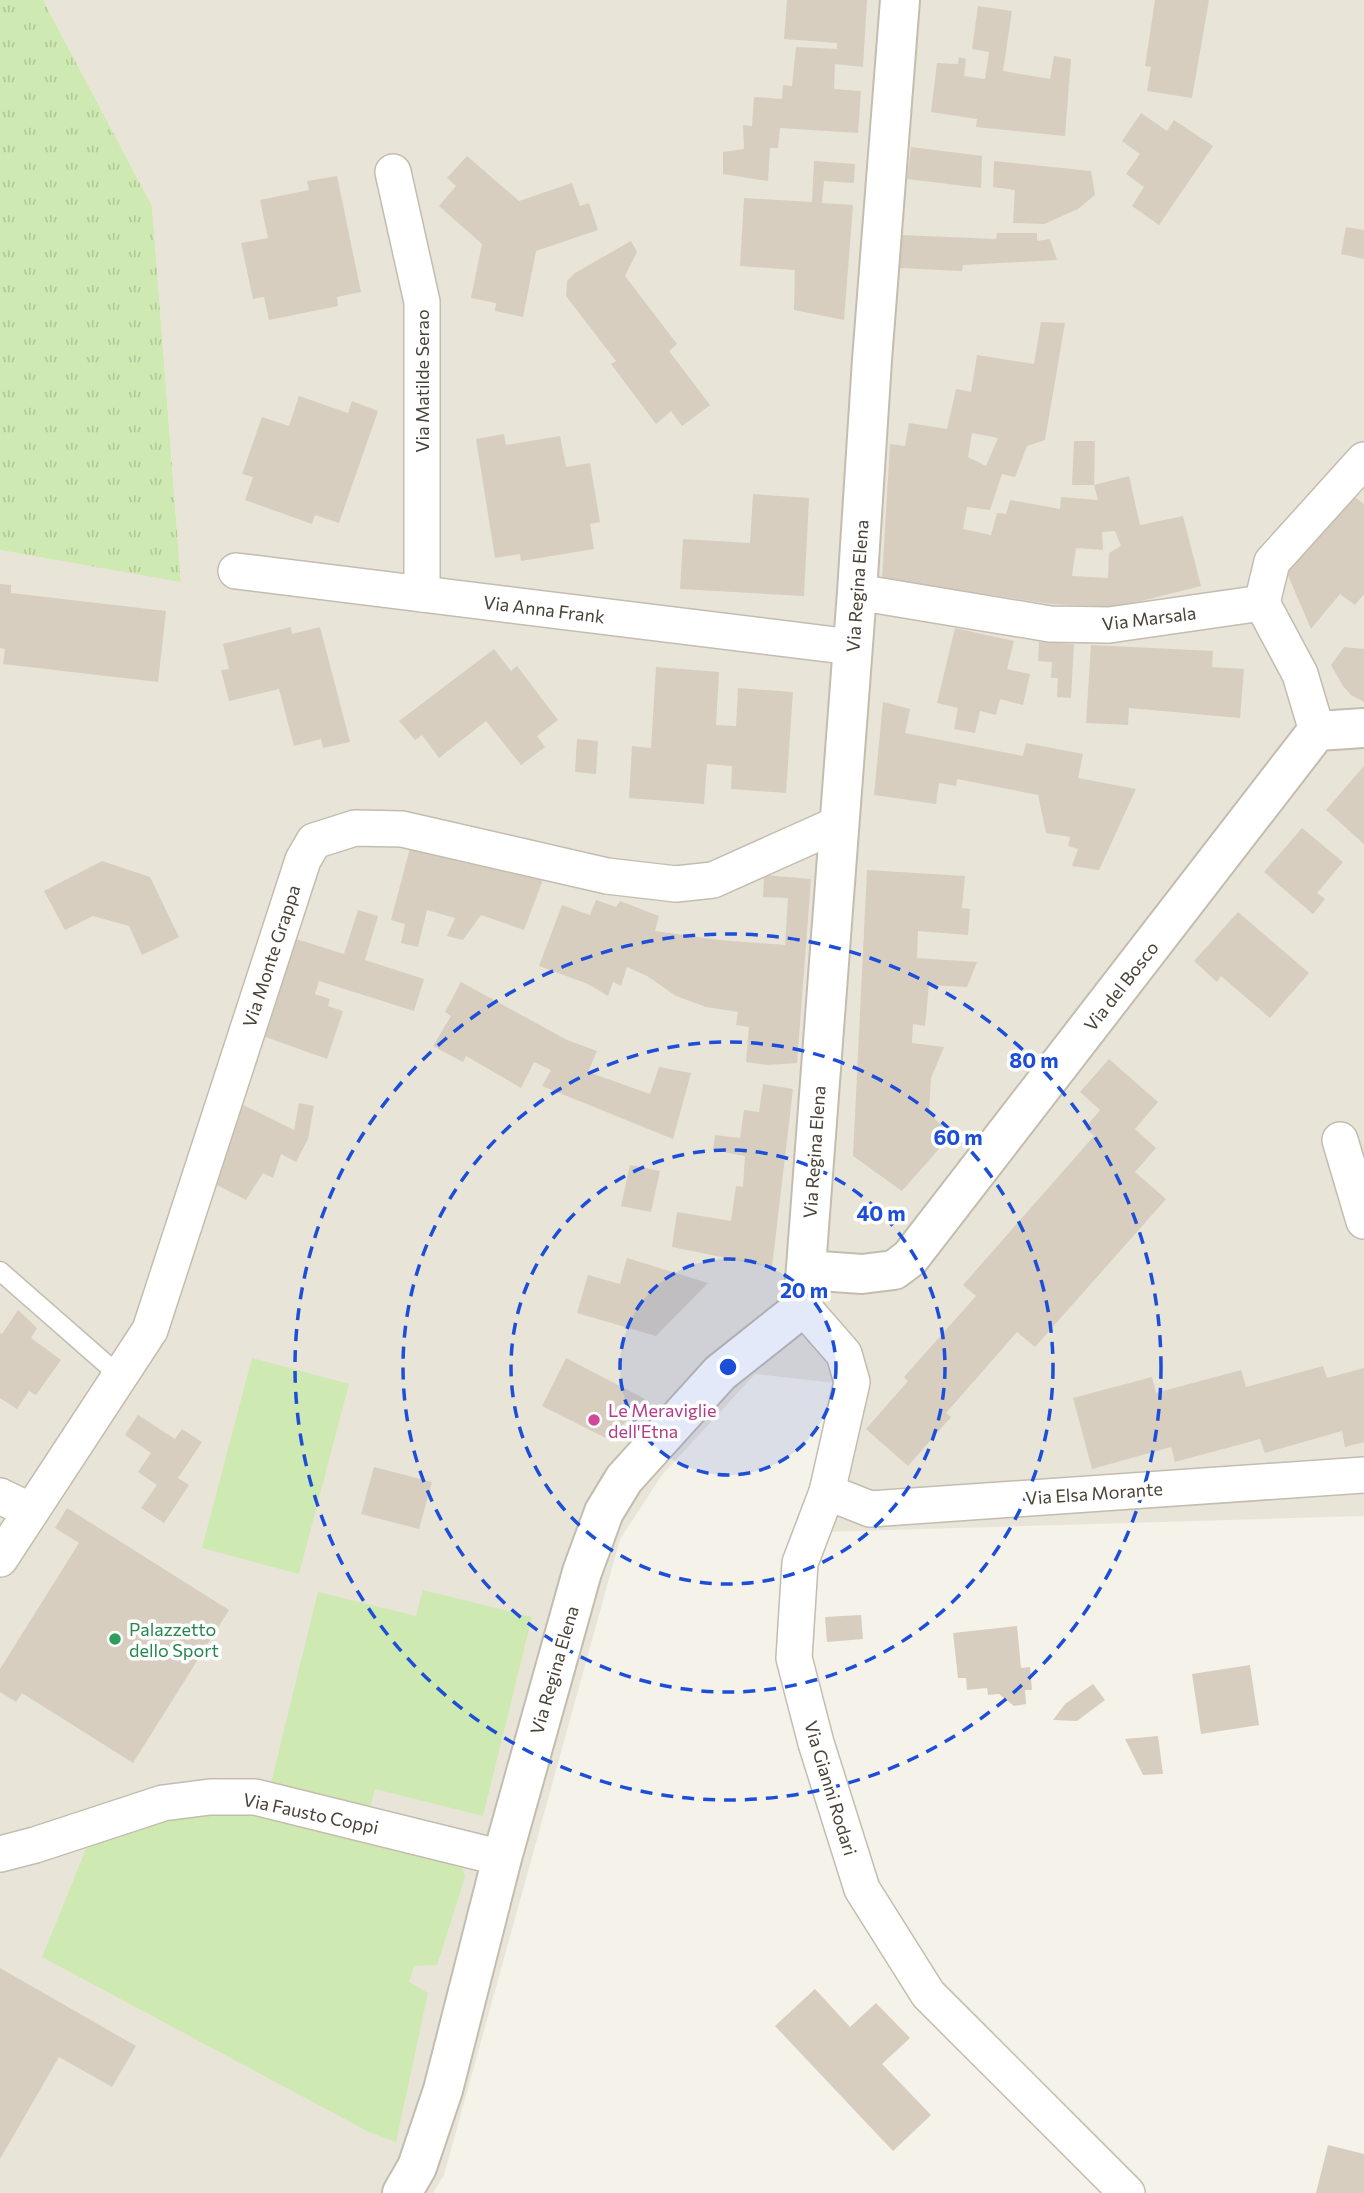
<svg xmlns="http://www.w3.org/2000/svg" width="1364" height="2193" viewBox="0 0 1364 2193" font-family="Commissioner,sans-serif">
  <defs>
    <pattern id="grass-tufts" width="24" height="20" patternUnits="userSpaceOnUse" patternTransform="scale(1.75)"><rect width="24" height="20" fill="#cfe9b2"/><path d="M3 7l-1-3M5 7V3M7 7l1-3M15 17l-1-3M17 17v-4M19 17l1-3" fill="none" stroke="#b3c99a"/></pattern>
  </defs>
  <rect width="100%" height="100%" fill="#f5f2ea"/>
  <path fill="#e9e4d8" d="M43,0h1321v1516l-542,16 13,-149 -80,-9 -93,101 -42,64 -176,636 -11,18h-433v-1643l181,31 -29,-375z"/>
  <path fill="url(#grass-tufts)" d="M0,0h43l109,206 29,376 -181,-32z"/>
  <g fill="#cfe9b2">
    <path d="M252,1358l97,26 -50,190 -97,-26z"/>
    <path d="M423,1590l109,27 -49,199 -108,-27 -6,22 -99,-24 48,-195 98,24z"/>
    <path d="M226,1807l234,55 5,15 -28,88 -23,1 -5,16 19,11 -32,149 -27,-10 -327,-175 44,-108 10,-8 91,-27z"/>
  </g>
  <g fill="#d7cebf" fill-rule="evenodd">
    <path d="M787,0h80l-4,67 -28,-3 -1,25 27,2 -3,42 -78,-5 -2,20h-8l-2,33 -45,-7v-22l21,-3 -1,-24 9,1 2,-29 28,2 1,-14 9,1 4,-39 41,2v-6l-53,-4z"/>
    <path d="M1155,0h54l-17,98 -45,-7 4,-24 -6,-1z"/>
    <path d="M978,6l34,5 -9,60 47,8 4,-23 17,3 -6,77 -89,-9 1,-8 -46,-7 6,-49 21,1 1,-7 7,2 -2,17 21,3 4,-27 -17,-3z"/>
    <path d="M1141,113l26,18 7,-11 39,26 -54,79 -27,-19 12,-19 -18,-13 14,-20 -18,-13z"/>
    <path d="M911,147l71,9 -1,32 -74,-9z"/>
    <path d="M467,156l52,45 53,-18 8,23 9,-3 9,27 -62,21 -13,66 -28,-6 1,-8 -25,-5 11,-54 -43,-38 17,-20 -9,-8z"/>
    <path d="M814,161l41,3 -1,19 -30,-2 -2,22 31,2 -9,115 -50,-10 1,-40 -55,-4 4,-68 68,4z"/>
    <path d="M994,161l97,10 4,24 -17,14 -34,15 -31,-1 2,-33 -22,-3z"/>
    <path d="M337,176l24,116 -24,5 1,9 -69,14 -5,-23 -11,2 -12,-56 27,-5 -8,-38 49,-10 -2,-9z"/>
    <path d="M1346,227l18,3v29l-23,-5z"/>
    <path d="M997,233h40v8l13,-2 7,21 -94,5 -1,6 -62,-3 2,-33 94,4z"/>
    <path d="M631,241l6,11 -12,24 52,68 -8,7 41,54 -28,21 -11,-15 -15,13 -45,-60 5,-3 -50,-65 1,-15 8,-8z"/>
    <path d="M1041,322l24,1 -20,117 -18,6 -12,31 -13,-3 -12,36 -23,-3 -4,22 28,6 6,-22 9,1 4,-14 50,9 1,-12 37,3 -4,-15 35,-9 11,49 43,-9 18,70 -84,21 -66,-3 -169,-25 8,-135 15,2 4,-23 38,6 9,-40 15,3 6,-37 57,9zM972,433l26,5 -12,28 -18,-9zM1115,531l6,15 -12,7 -1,25 -36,-2 4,-28 27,2 -1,-18z"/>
    <path d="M299,396l49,17 4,-12 26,10 -39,112 -24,-8 -3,9 -67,-24 8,-23 -11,-3 20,-57 27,9z"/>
    <path d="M504,434l2,11 54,-9 6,31 24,-4 10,59 -10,2 4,25 -73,12 -1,-7 -25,4 -19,-119z"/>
    <path d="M1074,441h21l-1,44h-22z"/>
    <path d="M753,494l56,4 -5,98 -124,-7 3,-50 67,4z"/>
    <path d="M1352,495l12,9v90l-9,11 -15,-11 -29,35 -24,-56z"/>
    <path d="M0,584l11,1v8l155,18 -8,71 -155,-18 2,-15 -5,-1z"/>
    <path d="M291,627l1,7 28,-7 30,115 -27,6 -2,-9 -27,7 -15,-57 -50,12 -8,-31 8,-1 -6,-25z"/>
    <path d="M955,628l59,13 -7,28 23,5 -7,31 -23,-6 -4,16 -16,-4 -5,22 -21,-4 4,-21 -21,-5z"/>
    <path d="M1039,642l35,2 -3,54 -14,-1 1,-19h-7l1,-16 -14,-1z"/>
    <path d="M1091,645l122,6 -1,16 32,2 -4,49 -111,-10 -1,17 -42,-2z"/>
    <path d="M1344,647l20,2v53l-13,-7 -8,-9 -12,-21z"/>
    <path d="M494,649l17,22 6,-5 41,54 -21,16 8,11 -24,18 -35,-44 -47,37 -17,-23 -7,5 -16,-19z"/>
    <path d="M656,667l63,5 -3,53 20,1 2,-38 55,4 -7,101 -55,-4 1,-23 -25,-2 -3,40 -75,-6 3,-52 19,2z"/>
    <path d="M883,702l27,7 -5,24 118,23 3,-13 57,11 -5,24 58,11 -37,81 -27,-4 6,-17 -10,-3 2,-9 -24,-4 -8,-38 -81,-16 -1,7 -17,-3 -3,21 -62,-9z"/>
    <path d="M577,739l21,2 -2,33 -21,-2z"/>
    <path d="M1364,766v78l-38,-34z"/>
    <path d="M1302,828l41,34 -26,31 8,6 -12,15 -49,-42z"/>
    <path d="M411,844l133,33 -20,53 -43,-15 -18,25 -16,-4 8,-18 -28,-8 -9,37 -17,-4 4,-19 -14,-4z"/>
    <path d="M102,861l48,16 29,60 -37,18 -13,-29 -36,-10 -28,14 -21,-39z"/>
    <path d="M867,870l98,6 -3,32 8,1 -2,26 -50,-4 -1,27 60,4 -10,25 -38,-2 -4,41 -12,-2 -1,19 32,4 -13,31 -2,36 23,20 -50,57 -49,-35z"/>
    <path d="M764,875l47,4 -14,184 -30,2 -21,-3 3,-35 -13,-2 2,-13 -32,-5 -30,-11 -29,-20 -20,-9 -6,19 -8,-4 -5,14 -20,-12 -49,-18 23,-61 28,10 6,-15 20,7 4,-6 39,15 -4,15 64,9 66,5 3,-47 -25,-1z"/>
    <path d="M358,910l20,6 -13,44 59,19 -10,32 -95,-30 -4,13 15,5 -2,7 15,5 -16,48 -67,-24 33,-97 51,16z"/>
    <path d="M1238,912l71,61 -39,45 -49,-42 -4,6 -23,-21z"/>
    <path d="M461,982l106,58 30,11 -9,21 62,22 9,-27 32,6 -18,66 -131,-53 9,-16 -17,-8 -13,26 -55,-32 -3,6 -30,-16 18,-30 -6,-4z"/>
    <path d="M1109,1059l49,43 -23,27 21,19 -21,24 31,27 -131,148 -18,-15 -71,81 5,4 -43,49 -42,-37 42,-48 -4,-4 72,-81 -13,-11 131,-149 -9,-8 15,-18 -20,-18z"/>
    <path d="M763,1084l30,5 -21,178 -100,-20 5,-35 54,9 5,-35 7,1 2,-31 -32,-6 2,-15 25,3 4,-28 15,2z"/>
    <path d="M239,1103l55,27 5,-27 15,3 -6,33 -12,23 -15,-8 -8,24 -10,-5 -17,27 -33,-17z"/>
    <path d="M630,1165l30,6 -9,41 -30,-6z"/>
    <path d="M627,1258l81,25 -52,53 -79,-23 11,-38 32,9z"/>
    <path d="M18,1310l19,18 -6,10 30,22 -25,35 -7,-4 -12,18 -17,-11v-65l2,1z"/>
    <path d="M566,1358l79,41 -35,41 -68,-34z"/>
    <path d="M1323,1366l4,12 37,-10v74l-19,5 -3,-16 -77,22 -5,-14 -85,23 -4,-15 -79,22 -19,-71 79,-21 4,16 85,-23 5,17z"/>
    <path d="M138,1415l37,24 7,-10 20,13 -24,36 11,7 -25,38 -23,-15 16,-23 -19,-13 13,-19 -26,-18z"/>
    <path d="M374,1467l58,15 -13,47 -58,-15z"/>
    <path d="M67,1508l162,102 -96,153 -111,-70 -6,9 -16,-10v-23l79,-126 -24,-15z"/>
    <path d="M861,1615l2,24 -36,3 -2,-25z"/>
    <path d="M1017,1626l4,42 9,-1 2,23h-7l1,14 -12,2 -15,-12 -11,1 -1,-7 -20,2 -1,-12h-8l-5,-45z"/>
    <path d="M1250,1665l9,60 -58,9 -9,-60z"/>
    <path d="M1093,1684l12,16 -28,21 -24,-1 12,-16z"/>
    <path d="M1158,1736l5,38 -20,1 -18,-36z"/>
    <path d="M0,1968l136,78 -24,41 -53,-30 -59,102z"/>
    <path d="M815,1989l35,38 26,-24 34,35 -28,26 49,51 -38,36 -118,-125z"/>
    <path d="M1328,2145l36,9v39h-48z"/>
  </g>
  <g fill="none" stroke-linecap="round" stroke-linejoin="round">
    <g stroke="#c3bdaf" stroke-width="21">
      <path id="service" d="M0,1271l121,106"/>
    </g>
    <g stroke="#c3bdaf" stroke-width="38">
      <g id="minor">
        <path d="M393,172l29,130v292"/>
        <path d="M236,571l616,76"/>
        <path d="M857,592l193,32 59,1 153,-22"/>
        <path d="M1262,603l10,-41 92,-102"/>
        <path d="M1262,603l38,71 17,57"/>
        <path d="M1340,1140l24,81"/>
        <path d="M803,1307l41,47 8,28 -25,110 -27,71 -6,95 22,85 46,146 66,105 199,199"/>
        <path d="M827,1492l43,17 494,-34"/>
        <path d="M0,1496l31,15"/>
        <path d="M0,1559l150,-229 153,-470 11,-19 41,-13 47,1 205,47 69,8 37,-4 125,-56"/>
        <path d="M0,1854l35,-9 128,-42 47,-6h45l247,61"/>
      </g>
    </g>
    <g stroke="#c3bdaf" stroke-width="42">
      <g id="tertiary">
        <path d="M806,1270l56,4 32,-4 16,-12 407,-527 47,-3"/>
        <path d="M402,2193l15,-26 26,-77 59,-232 80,-286 22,-60 20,-33 96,-106 83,-66 54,-715 15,-232 28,-360"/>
      </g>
    </g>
    <use href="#service" stroke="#fff" stroke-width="18"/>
    <use href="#minor" stroke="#fff" stroke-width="35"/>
    <use href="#tertiary" stroke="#fff" stroke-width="38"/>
  </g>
  <circle cx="728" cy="1367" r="108" fill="#1d4ed8" fill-opacity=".12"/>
  <g fill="none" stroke="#1d4ed8" stroke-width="3.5" stroke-dasharray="12 9">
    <circle cx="728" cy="1367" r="108"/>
    <circle cx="728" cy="1367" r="217"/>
    <circle cx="728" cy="1367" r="325"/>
    <circle cx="728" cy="1367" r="433"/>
  </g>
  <circle fill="#d1479c" stroke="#fff" stroke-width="2.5" cx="594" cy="1420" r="7"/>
  <circle fill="#2e9e5b" stroke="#fff" stroke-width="2.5" cx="115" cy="1639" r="7"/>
  <g text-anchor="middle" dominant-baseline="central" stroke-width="7" stroke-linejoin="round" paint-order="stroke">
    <g font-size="18" fill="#494337" stroke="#fff">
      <text transform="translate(422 381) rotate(-90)">Via Matilde Serao</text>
      <text transform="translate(857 586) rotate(-86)">Via Regina Elena</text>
      <text transform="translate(544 609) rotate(7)">Via Anna Frank</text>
      <text transform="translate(1149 618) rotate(-7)">Via Marsala</text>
      <text transform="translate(271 956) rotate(-72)">Via Monte Grappa</text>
      <text transform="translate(1121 986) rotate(-52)">Via del Bosco</text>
      <text transform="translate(814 1152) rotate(-86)">Via Regina Elena</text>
      <text transform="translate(1094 1493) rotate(-4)">Via Elsa Morante</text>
      <text transform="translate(554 1670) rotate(-74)">Via Regina Elena</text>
      <text transform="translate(831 1788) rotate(73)">Via Gianni Rodari</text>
      <text transform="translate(311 1813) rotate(12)">Via Fausto Coppi</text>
    </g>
    <g font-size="18" fill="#b23c85" stroke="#fff" text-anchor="start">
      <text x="608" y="1410">Le Meraviglie<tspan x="608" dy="21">dell'Etna</tspan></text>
    </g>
    <g font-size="18" fill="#27864d" stroke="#fff" text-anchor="start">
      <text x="129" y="1629">Palazzetto<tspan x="129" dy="21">dello Sport</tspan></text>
    </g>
  </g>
  <circle cx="728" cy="1367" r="10" fill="#1d4ed8" stroke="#fff" stroke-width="3.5"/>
  <g font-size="21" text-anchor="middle" font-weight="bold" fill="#1d4ed8" stroke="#fff" stroke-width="7" stroke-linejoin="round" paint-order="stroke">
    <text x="1034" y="1068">80 m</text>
    <text x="958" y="1145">60 m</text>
    <text x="881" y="1221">40 m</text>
    <text x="804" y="1298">20 m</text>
  </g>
</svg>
